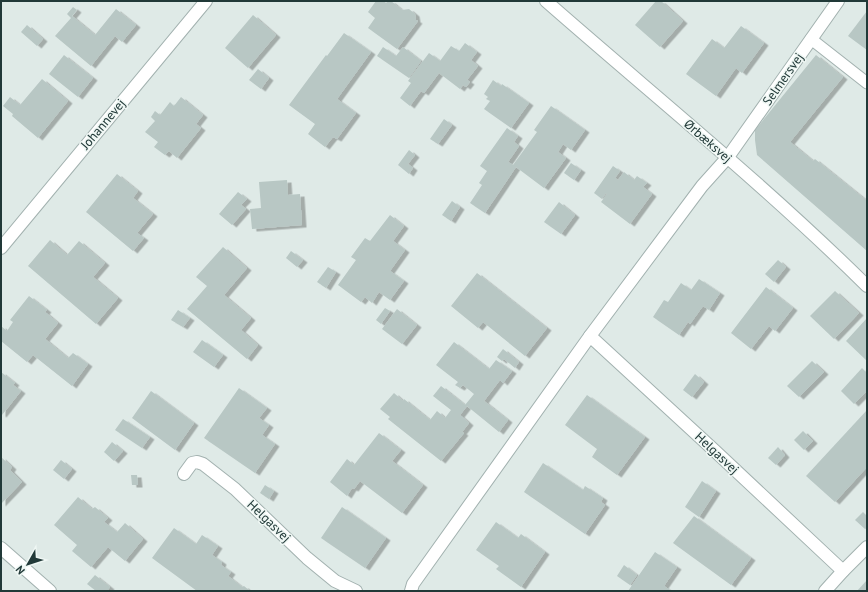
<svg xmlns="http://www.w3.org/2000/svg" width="868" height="592" viewBox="0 0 868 592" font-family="'PT Sans',sans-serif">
  <defs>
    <filter id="shadow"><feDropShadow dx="4.5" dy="2.5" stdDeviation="0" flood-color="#0004"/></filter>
  </defs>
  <rect width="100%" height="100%" fill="#dfeae7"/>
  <g fill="#b8c7c4" filter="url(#shadow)">
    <path d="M376,1h8l2,2 2,-2h3l11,9 7,-1 6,5 1,6 2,1 -21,28 -29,-21 7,-10 -7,-6z"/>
    <path d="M656,1h5l22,20 -23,26 -25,-22z"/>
    <path d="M73,7l4,3 -5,6 23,19 21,-26 20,16 -14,17 -7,-6 -24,30 -36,-30 16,-18 -4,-4z"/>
    <path d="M867,11v39l-19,-14z"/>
    <path d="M253,15l23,20 -28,33 -23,-20z"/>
    <path d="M27,25l16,14 -6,7 -16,-14z"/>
    <path d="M741,26l23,17 -22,30 -6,-5 -20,28 -30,-22 26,-35 12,9z"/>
    <path d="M344,33l27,19 -34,47 19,14 -19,26 -4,-2 -8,10 -17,-13 7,-10 -26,-19 37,-50 1,1z"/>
    <path d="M465,43l12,9 -6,8 7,6 -11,14 3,2 -4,5 -3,-2 -3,4 -21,-16 -15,20 -3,-2 -11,15 -10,-8 11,-15 -3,-2 21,-28 11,8 11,-15 8,5z"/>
    <path d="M383,47l13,9 7,-9 18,14 -12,17 -32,-22z"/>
    <path d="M64,55l29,23 -15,19 -29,-23z"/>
    <path d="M816,55l27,22 -53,65 23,19 2,-2 52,42v50l-110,-96 -2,-15v-10z"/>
    <path d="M258,69l11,9 -8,11 -12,-9z"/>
    <path d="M42,79l26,22 -30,37 -26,-22 1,-2 -10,-8 7,-9 10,8z"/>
    <path d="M493,80l8,6 1,-2 27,19 -18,25 -27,-19 6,-8 -4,-2 2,-2 -4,-3z"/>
    <path d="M181,97l22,18 -7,9 5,4 -24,30 -8,-7 -4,4 -11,-8 4,-5 -13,-10 10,-11 -4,-4 4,-6 5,4 10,-13 4,4z"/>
    <path d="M551,106l34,24 -14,20 -8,-6 -5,8 8,6 -22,30 -28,-21 -31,46 -15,-10 12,-18 -3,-2 8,-12 -7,-5 27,-38 11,8 -4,6 5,4 -11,16 5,3 24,-33 -3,-2z"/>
    <path d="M444,119l8,6 -14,19 -8,-5z"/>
    <path d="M409,150l6,5 -7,9 5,4 -4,6 -11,-9z"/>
    <path d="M571,163l10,7 -7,10 -10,-7z"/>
    <path d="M613,166l7,5 -5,7 3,2 6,-8 10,8 3,-4 10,7 -4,4 9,7 -22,30 -29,-22 6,-8 -1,-1 -4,6 -8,-6z"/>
    <path d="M117,174l21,17 -5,7 20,16 -16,19 7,5 -11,13 -47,-39z"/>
    <path d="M287,180l1,15 12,-1 2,31 -50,4 -2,-20 11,-1 -2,-26z"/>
    <path d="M238,192l9,7 -6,6 5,4 -14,16 -13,-11z"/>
    <path d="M452,201l8,6 -9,14 -9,-6z"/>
    <path d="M559,202l16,13 -14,19 -17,-12z"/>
    <path d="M390,215l14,11 -11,15 12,9 -15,21 14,10 -14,19 -11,-8 -7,11 -7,-6 -4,5 -23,-17 18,-25 -5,-3 14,-19 5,3z"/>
    <path d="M50,240l17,15 12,-14 26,22 -12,14 25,21 -22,26 -68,-58z"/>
    <path d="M223,247l24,21 -23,27 27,23 -10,12 17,15 -11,14 -60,-50 20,-23 -11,-9z"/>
    <path d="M291,251l12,9 -6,7 -11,-9z"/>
    <path d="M778,260l8,7 -12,15 -9,-8z"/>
    <path d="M328,267l8,5 -10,16 -9,-6z"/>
    <path d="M477,273l70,55 -22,28 -42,-34 -5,6 -27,-22z"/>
    <path d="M699,279l21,14 -11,17 -6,-4 -13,18 -2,-2 -9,13 -26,-18 11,-17 4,2 13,-19 10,7z"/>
    <path d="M766,287l27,21 -18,23 -6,-5 -18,23 -20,-16z"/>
    <path d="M835,291l24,22 -25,26 -24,-23z"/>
    <path d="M29,296l18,14 -2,2 13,11 -13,16 23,19 5,-5 15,11 -16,22 -39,-31 -6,7 -26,-21v-15l6,5 6,-9 -3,-2z"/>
    <path d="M385,308l5,3 -9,13 -5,-4z"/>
    <path d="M397,309l20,16 -15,19 -20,-15z"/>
    <path d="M178,310l12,8 -7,9 -12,-7z"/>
    <path d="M867,318v43l-21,-20z"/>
    <path d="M202,340l21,15 -9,12 -21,-15z"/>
    <path d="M454,342l35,27 7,-9 16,11 -9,12 -3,-3 -16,21 24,19 -9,12 -32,-26 -7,9 9,8 -7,9 2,1 -23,28 -53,-42 2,-2 -10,-8 14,-16 9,8 1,-2 26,21 7,-9 8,7 6,-8 -18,-14 8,-10 24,19 9,-11 -11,-9 -3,3 -5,-3 3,-3 -22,-17z"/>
    <path d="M503,349l16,13 -4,6 -11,-9 -2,2 -5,-4z"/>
    <path d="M812,361l12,11 -25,25 -12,-11z"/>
    <path d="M862,368l5,5v18l-13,13 -13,-13z"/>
    <path d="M1,372l14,11 -2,2 8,6 -19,24 -1,-1z"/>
    <path d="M695,374l9,8 -12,15 -9,-7z"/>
    <path d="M239,388l28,20 -8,10 10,7 -7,10 13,9 -20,29 -51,-35z"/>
    <path d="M151,391l43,32 -19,27 -43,-32z"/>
    <path d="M587,395l58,42 -28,38 -25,-18 5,-8 -32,-24z"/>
    <path d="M867,410v57l-32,35 -29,-26z"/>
    <path d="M123,419l27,18 -8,11 -27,-18z"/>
    <path d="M803,431l10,10 -9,9 -10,-10z"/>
    <path d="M379,433l22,17 -9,11 31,24 -21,28 -42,-32 -6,8 -2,-1 -5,8 -17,-14 17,-23 7,6z"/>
    <path d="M112,442l11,9 -9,10 -10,-9z"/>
    <path d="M778,447l7,8 -9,10 -8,-7z"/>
    <path d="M1,457l11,10 -2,3 12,12 -21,22z"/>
    <path d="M61,460l11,9 -8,10 -11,-9z"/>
    <path d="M543,463l40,27 2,-4 18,12 -2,4 4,3 -20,29 -61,-42z"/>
    <path d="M131,475h6l1,10h-6z"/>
    <path d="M702,481l14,10 -17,26 -14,-10z"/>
    <path d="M265,485l9,6 -5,8 -9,-6z"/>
    <path d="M78,497l14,12 3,-2 13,11 -4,4 13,10 8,-9 18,16 -18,22 -17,-14 -17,20 -19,-16 5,-6 -23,-20z"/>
    <path d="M342,507l44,31 -21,30 -44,-30z"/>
    <path d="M863,512l4,4v12l-2,1 -10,-9z"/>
    <path d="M694,516l57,42 -20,27 -58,-42z"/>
    <path d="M496,522l22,16 3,-4 24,18 -24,35 -25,-18 3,-3 -23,-16z"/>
    <path d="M174,528l22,16 6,-9 16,11 -6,9 10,7 -1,3 10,7 -3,4 14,11 2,-1 6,5h-53l-45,-33z"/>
    <path d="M655,552l22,15 -13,19 7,5h-43z"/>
    <path d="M624,565l13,10 -7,10 -13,-9z"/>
    <path d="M95,575l15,12 -3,4h-11l-9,-7z"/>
    <path d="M867,580v11h-10z"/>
  </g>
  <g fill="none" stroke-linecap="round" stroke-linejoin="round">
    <g stroke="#a2b1af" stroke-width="13">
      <path id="service" d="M811,39l56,44"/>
    </g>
    <g stroke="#a2b1af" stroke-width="14">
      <g id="minor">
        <path d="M1,248l205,-247"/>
        <path d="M590,336l125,115 128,120"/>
        <path d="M184,474l8,-11 5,-1 6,2 32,25 72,69 28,23 21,10"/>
        <path d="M1,548l49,43"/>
        <path d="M411,591l2,-7 177,-248 112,-150 26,-29 110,-156"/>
        <path d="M825,591l18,-20 24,-24"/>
      </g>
    </g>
    <g stroke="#a2b1af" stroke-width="14">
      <path id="tertiary" d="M546,1c107,94 219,184 321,285"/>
    </g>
    <use href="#service" stroke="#fff" stroke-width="11"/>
    <use href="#minor" stroke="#fff" stroke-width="12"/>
    <use href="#tertiary" stroke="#fff" stroke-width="12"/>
  </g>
  <g text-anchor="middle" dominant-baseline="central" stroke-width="3" stroke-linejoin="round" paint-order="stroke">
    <g font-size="13" fill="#213938" stroke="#eff7f4">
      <text transform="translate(783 79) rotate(-55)">Selmersvej</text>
      <text transform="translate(103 124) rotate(-50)">Johannevej</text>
      <text transform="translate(708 141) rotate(41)">Ørbæksvej</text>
      <text transform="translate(717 453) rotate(43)">Helgasvej</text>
      <text transform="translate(269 521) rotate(44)">Helgasvej</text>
    </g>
  </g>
  <rect width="868" height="592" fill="none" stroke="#213938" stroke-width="4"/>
  <g transform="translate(28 564) rotate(231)" stroke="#eff7f4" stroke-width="3" paint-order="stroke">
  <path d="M0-3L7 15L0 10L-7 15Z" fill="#213938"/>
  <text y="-6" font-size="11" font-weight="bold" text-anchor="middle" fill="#213938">N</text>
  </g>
</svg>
